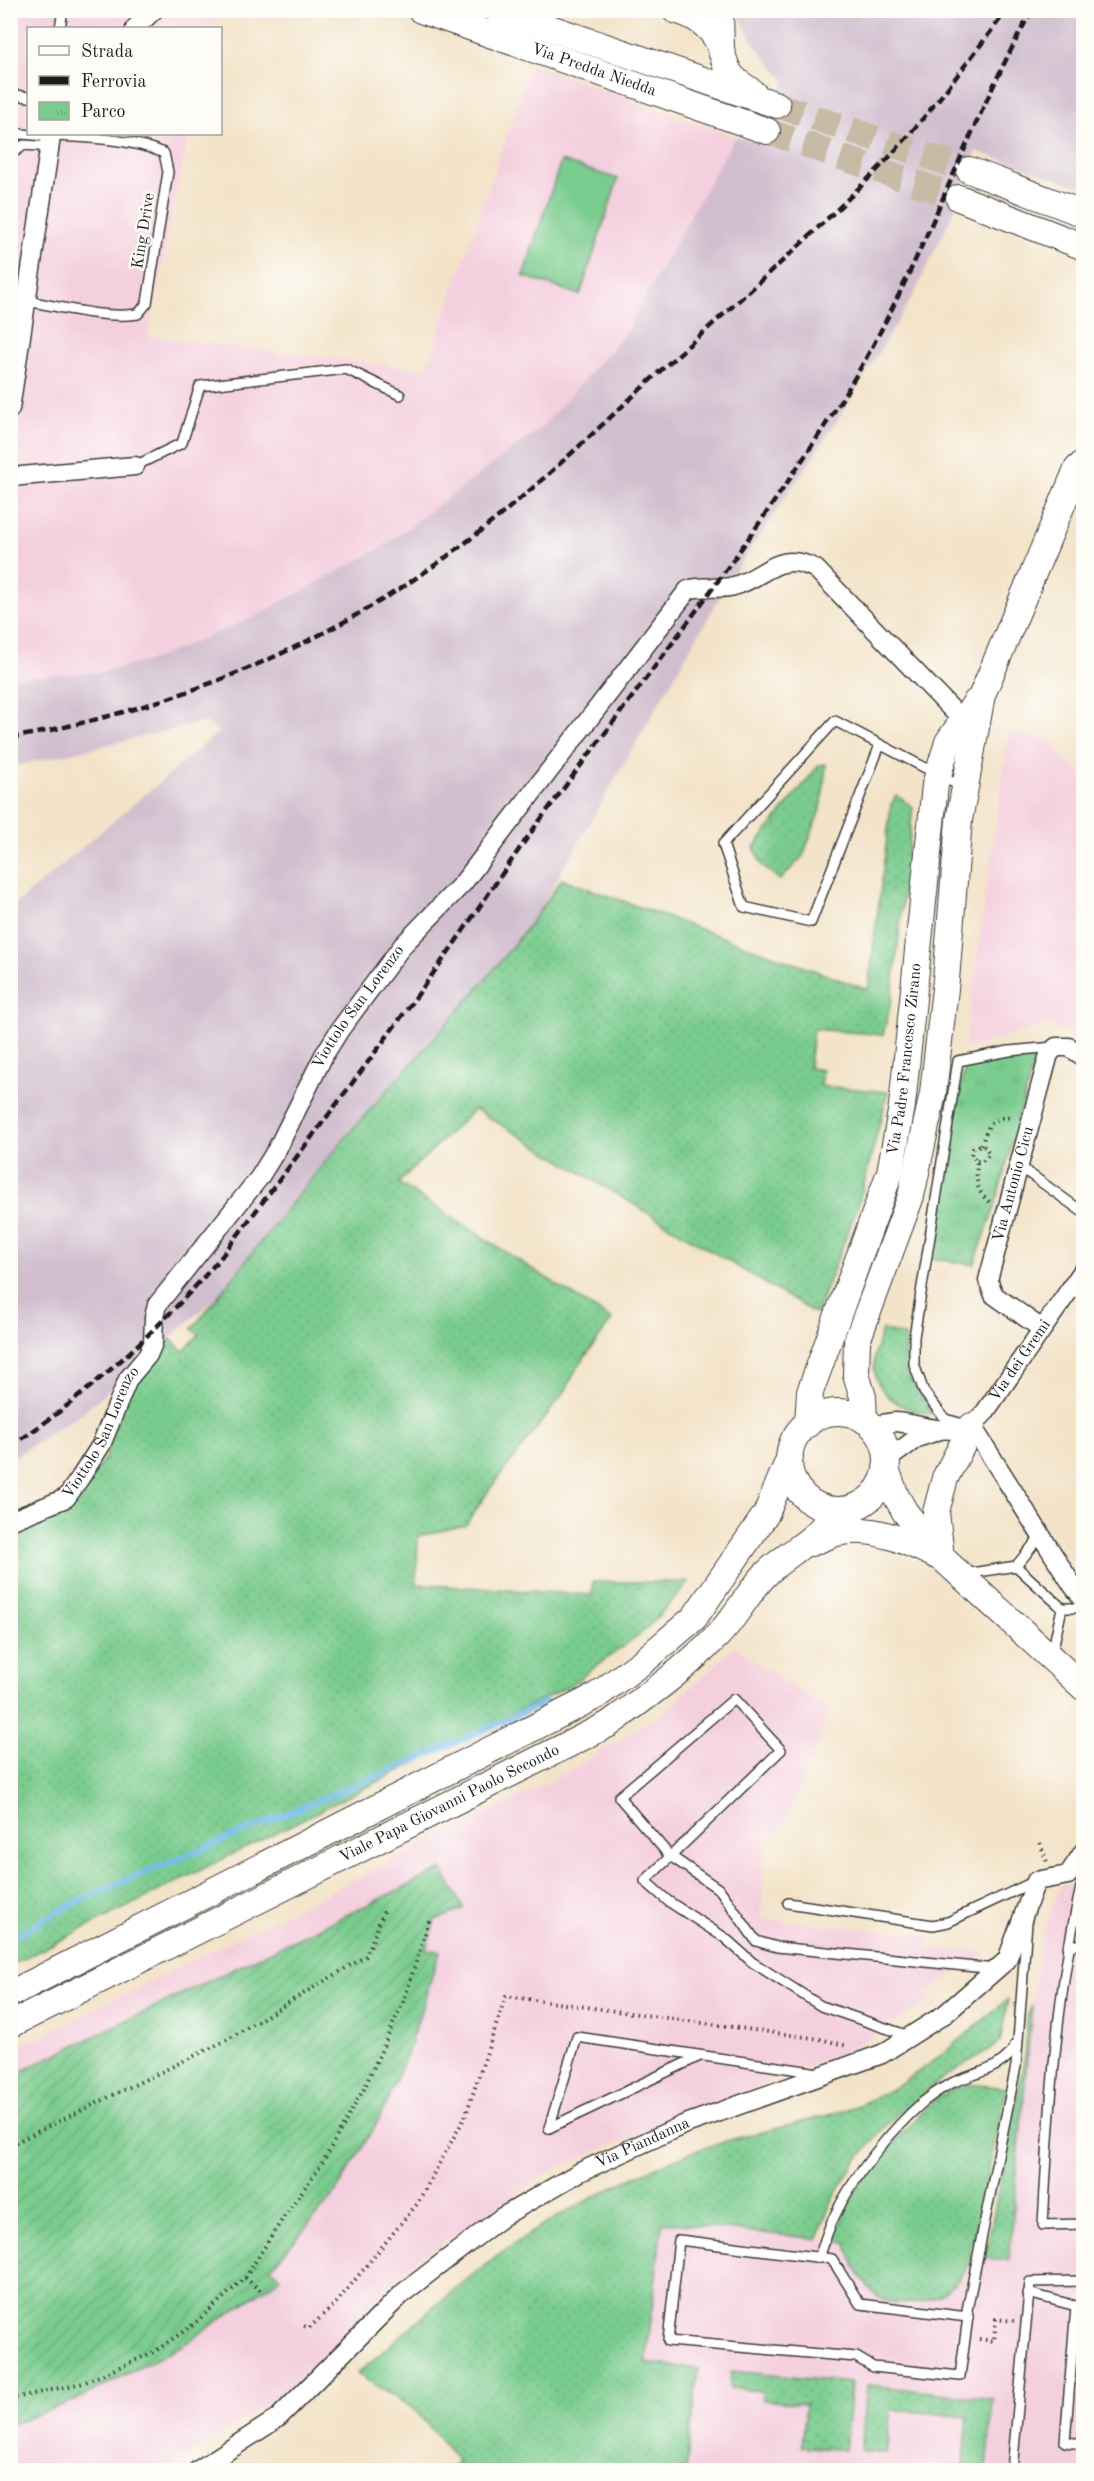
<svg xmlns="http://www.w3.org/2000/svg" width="1094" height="2481" viewBox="0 0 1094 2481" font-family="'Old Standard TT',serif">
  <defs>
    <pattern id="grass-dots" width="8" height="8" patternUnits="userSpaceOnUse" patternTransform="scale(1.5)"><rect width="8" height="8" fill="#7acc8e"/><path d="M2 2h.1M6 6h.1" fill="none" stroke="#69af7a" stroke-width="1.8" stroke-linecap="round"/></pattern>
    <pattern id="park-tufts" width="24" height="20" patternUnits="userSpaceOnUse" patternTransform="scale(1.5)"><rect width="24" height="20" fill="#7acc8e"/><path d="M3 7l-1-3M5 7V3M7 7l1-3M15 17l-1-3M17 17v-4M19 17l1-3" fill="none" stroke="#69af7a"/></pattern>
    <pattern id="garden-furrows" width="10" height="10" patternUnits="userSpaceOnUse" patternTransform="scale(1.5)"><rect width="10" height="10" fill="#7acc8e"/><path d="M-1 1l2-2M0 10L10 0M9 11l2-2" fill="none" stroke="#69af7a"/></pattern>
  </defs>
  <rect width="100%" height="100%" fill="#fdfcf7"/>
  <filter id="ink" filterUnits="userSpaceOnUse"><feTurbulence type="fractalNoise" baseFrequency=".0167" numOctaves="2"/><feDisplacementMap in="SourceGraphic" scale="12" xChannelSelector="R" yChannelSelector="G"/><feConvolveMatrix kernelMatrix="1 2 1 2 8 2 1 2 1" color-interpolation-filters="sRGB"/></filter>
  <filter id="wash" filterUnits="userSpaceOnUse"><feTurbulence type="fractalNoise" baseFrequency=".008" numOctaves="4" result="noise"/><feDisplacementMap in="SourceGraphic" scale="24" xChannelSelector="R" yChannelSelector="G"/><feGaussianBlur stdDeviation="1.35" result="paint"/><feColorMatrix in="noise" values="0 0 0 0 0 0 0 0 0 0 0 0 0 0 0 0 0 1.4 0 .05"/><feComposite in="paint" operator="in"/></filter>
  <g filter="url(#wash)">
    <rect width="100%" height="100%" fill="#f3e3c8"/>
    <g fill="#f4cfde">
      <path d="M11,11h210l-9,17h-184v106h160l-40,202 278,34 105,-306 204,73 -110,196 -83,94 -161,121 -131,71 -98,41 -50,12 -91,6z"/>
      <path d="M1009,733l38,6 36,37v268l-34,-21 -85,27z"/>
      <path d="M734,1647l96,65 -51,124 -14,-2 -4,85 168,16 -1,14 61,3 -64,40 6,9 -81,48 -295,119 -142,95 -124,125 -121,82h-157v-419l554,-277 104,-65z"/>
      <path d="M1061,1883l22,9v578h-449l28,-249 347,39 23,-255 10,-71z"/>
    </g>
    <path fill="#d0bdce" d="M740,11h343v177l-107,-37 -23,62 -39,81 -72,119 -108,160 -205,355 -85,102 -93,101 -136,168 -132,113 -72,47v-551l208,-176 -14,-10 -194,45v-89l91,-6 50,-12 98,-41 131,-71 161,-121 83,-94 110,-196 27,6 23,-62 -32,-39 -13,-25z"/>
    <g fill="url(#grass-dots)" stroke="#4b7455" stroke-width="1.5">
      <path d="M826,764l-4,40 -19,52 -23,24 -18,-14 -8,-19 65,-82z"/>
      <path d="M896,795l17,12 -21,191 -9,37 -70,-6 -4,39 13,2 -2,16 68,6 -30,114 -42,108 -341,-205 -77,74 214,137 -35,48 -11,22 -77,100 -23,35 -48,11 -2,48 176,11 1,-13h97l-46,49 -75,55 -558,279v-432l60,-27 34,-48 23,-79 42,-40 13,12 16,-16 -7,-6c53,-66 105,-135 160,-199 72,-82 148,-159 210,-251l306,111 23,-185z"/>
      <path d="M882,1330l23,6 2,39 26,39c-34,-3 -65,-23 -58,-61 2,-8 5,-16 7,-23z"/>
      <path d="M1008,1999l-8,43c-22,16 -47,28 -69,45 -50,37 -97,91 -113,152l-156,-17 -16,141 52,6 -12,101h-237l10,-8 -45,-53 -57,-35c48,-41 94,-85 146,-122 50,-37 121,-72 179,-96 56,-23 118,-29 174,-50 57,-22 106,-68 152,-107z"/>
      <path d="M1032,2005l-23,255 -24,-2 41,-208v-31z"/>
      <path d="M968,2084l39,4 -37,167 3,1c-6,11 -13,22 -22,31 -17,15 -50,22 -71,11 -8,-5 -14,-14 -19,-21 -7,-11 -13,-22 -14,-35l-14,-1 21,-50 43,-53 38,-38 16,-10z"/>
      <path d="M731,2371l120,12 -6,67 -43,-4 4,-42 -44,-4v-9l-32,-3z"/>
      <path d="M867,2385l126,14 -6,71h-24l5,-53 -77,-8 -5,45 -25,-3z"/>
    </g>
    <path fill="url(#park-tufts)" stroke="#4b7455" stroke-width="1.5" d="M1007,1057l28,2 -40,147 -21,59 -45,-7 36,-194z"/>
    <path fill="url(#garden-furrows)" stroke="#4b7455" stroke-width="1.5" d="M442,1869l22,40 -29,11 -9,29 14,2 -34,106 -26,60 -45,77 -64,74 10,10 -98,67 -105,54 -67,26v-349z"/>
    <path fill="#7acc8e" stroke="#4b7455" stroke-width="1.5" d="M561,161l57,18 -38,116 -57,-19z"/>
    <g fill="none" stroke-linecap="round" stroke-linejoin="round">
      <path stroke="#78bdef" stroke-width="6" d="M10,1939l72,-40 348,-145 116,-52"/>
    </g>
  </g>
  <g filter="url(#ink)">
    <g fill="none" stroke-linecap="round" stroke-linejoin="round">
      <g stroke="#c8bba6" stroke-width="26" stroke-dasharray="26 13" stroke-linecap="butt">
        <path d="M777,105l192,65"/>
        <path d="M767,131l192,67"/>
      </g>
      <g stroke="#3c3a36" stroke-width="12">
        <g id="service">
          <path d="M60,28l3,-18"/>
          <path d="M10,94l18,3"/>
          <path d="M10,133c51,6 106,0 154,20l4,19 -21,131 -9,11c-36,5 -75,-7 -111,-13"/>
          <path d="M10,155l14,-10 27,2"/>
          <path d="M135,466l47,-23 18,-57 146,-17 54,26"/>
          <path d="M880,745l-69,177 -67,-15 -21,-63 112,-123 127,66"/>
          <path d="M1019,1166l65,47"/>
          <path d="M960,1423l-15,-4 -21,-27 -10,-28v-27l44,-276 51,-10 45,-4"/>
          <path d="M1016,1566l25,-30"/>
          <path d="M965,1574l51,-8 46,42 -10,45"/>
          <path d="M1062,1608h22"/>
          <path d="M1081,1887c-25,110 -32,225 -38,338l41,-1"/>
          <path d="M788,1903l145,22 15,-3 85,-40"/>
          <path d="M1068,1946l16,-2"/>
          <path d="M909,2036l-88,-30 -69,-44 -27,-24 -57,-37 -23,-20 136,-131 -47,-51 -115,98 50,58 51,35 36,51 21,6 218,22"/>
          <path d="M549,2128l28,-91 242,36"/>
          <path d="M549,2128l151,-72"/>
          <path d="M679,2240l153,19 28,45 108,13 -8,59 -87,-9 -17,-10 -188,-16z"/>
          <path d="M819,2258c5,-14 9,-30 16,-43 18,-38 57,-86 88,-113 9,-7 20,-15 31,-20 19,-8 53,-14 61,-37"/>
          <path d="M1028,2293l48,13 -11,136 19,2"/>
          <path d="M968,2317l-1,-7 49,-244 11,-143"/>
          <path d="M1012,2470l18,-188 54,-1"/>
        </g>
      </g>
      <g stroke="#3c3a36" stroke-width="21">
        <g id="minor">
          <path d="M135,28l19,-18"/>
          <path d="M10,409l41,-272 3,-3"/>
          <path d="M10,477l125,-11"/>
          <path id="s1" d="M1042,1329l-48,-34 -6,-15 61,-226 7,-7h13l15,10"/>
          <path d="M972,1426l101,160 11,14"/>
          <path id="s2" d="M872,1427c8,-2 16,-5 24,-5 33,3 64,21 89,-10l99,-143"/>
          <path d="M887,1460l30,-22 23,-8"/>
          <path id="s3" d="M10,1521l56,-23 14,-20 21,-33 27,-66 20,-24 5,-12 1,-26 3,-12 102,-127 18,-29 47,-94 17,-27 62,-83 60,-62 225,-293c16,-6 30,1 46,-4 32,-9 44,-37 82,-17l147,152"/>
          <path id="s4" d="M198,2470l80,-52 125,-125 99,-76 78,-45 103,-47 199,-71 63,-40 62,-54 29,-79 32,-6 16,-24"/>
        </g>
      </g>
      <g stroke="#3c3a36" stroke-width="28">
        <g id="secondary">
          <path id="s5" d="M421,10l346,121"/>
          <path d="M497,10l280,95"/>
          <path d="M675,10c18,5 36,16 44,34 4,10 5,21 12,31 5,7 15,12 22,18"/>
          <path d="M720,10l1,41"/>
          <path d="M969,170l115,44"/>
          <path d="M959,198l125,49"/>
          <circle cx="838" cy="1461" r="49"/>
          <path d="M864,1420l-1,-23 -7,-23 1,-33 54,-145 22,-103 13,-113 13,-160 23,-125 95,-226 7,-6"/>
          <path id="s6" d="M808,1424l2,-32 80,-220 12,-66 33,-321 13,-43 28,-40"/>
          <path d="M886,1469l10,27 9,16 36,45 143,131"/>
          <path d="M811,1543c10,-4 21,-10 31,-11 33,-6 66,10 95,24"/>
          <path d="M941,1557l-5,-45 9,-34 27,-52"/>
          <path d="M10,1994l586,-298 50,-37 48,-41 72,-104 24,-57"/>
          <path id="s7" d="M10,2025l599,-301c37,-27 75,-54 107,-87 20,-19 32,-46 52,-65 23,-22 52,-33 66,-62"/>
        </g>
      </g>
      <g stroke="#3c3a36" stroke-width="4" stroke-dasharray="1.5 4.5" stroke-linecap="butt">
        <path d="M981,1145l9,-22 12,-5 11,-1"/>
        <path d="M977,1161h6l6,-7 -2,-6 -6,-3 -8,3 -2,7 6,6c-1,18 -2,31 14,42"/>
        <path d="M1040,1843l7,19"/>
        <path d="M10,2145l213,-103 143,-86 19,-47"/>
        <path d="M245,2278l17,14"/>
        <path d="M304,2326l5,2 27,-25 81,-99 48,-87 41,-121 314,43 28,7"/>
        <path d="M979,2339l15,2 2,-22 18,2"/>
        <path d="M10,2399l73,-16 71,-31 40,-28 51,-46 40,-63 36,-50 43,-76 40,-89 26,-82"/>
      </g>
      <use href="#service" stroke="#fff" stroke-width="9"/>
      <use href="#minor" stroke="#fff" stroke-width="18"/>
      <use href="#secondary" stroke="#fff" stroke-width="26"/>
      <g stroke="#1c1c1c" stroke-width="4.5" stroke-dasharray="9 4.5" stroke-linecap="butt">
        <path d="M10,738c163,-29 319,-92 451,-192 75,-56 140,-121 209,-184 71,-63 143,-127 209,-194 47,-49 87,-104 128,-158"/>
        <path d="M10,1447c79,-53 151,-119 212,-191 72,-96 145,-191 215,-288 38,-53 73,-108 112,-160 101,-136 206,-270 296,-414 75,-122 118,-259 187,-384"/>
      </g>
    </g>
  </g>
  <g text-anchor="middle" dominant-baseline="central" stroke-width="5" stroke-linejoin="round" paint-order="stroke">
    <g font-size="16" fill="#1c1c1c" stroke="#fdfcf7">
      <text stroke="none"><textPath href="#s5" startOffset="183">Via Predda Niedda</textPath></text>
      <text transform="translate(144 231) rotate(-81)">King Drive</text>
      <text stroke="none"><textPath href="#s3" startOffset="639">Viottolo San Lorenzo</textPath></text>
      <text stroke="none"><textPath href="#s6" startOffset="380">Via Padre Francesco Zirano</textPath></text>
      <text stroke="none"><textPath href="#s1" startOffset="174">Via Antonio Cicu</textPath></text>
      <text stroke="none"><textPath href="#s2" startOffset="182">Via dei Gremi</textPath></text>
      <text stroke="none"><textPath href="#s3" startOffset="135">Viottolo San Lorenzo</textPath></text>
      <text stroke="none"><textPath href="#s7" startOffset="492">Viale Papa Giovanni Paolo Secondo</textPath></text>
      <text stroke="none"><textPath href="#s4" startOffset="556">Via Piandanna</textPath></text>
    </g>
  </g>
  <rect width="1094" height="2481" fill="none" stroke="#fdfcf7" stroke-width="36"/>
  <rect x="27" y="27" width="195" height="108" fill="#fdfcf7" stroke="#a3a29f" stroke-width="1.5"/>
  <rect x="39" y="46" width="30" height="9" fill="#ffffff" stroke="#a3a29f" stroke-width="1.5"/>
  <text x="81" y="57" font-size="18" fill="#1c1c1c">Strada</text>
  <rect x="39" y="76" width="30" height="9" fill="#1c1c1c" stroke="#a3a29f" stroke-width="1.5"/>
  <text x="81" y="87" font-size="18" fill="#1c1c1c">Ferrovia</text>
  <rect x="39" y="102" width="30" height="18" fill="url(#park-tufts)" stroke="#a3a29f" stroke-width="1.5"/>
  <text x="81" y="117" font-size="18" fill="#1c1c1c">Parco</text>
</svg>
